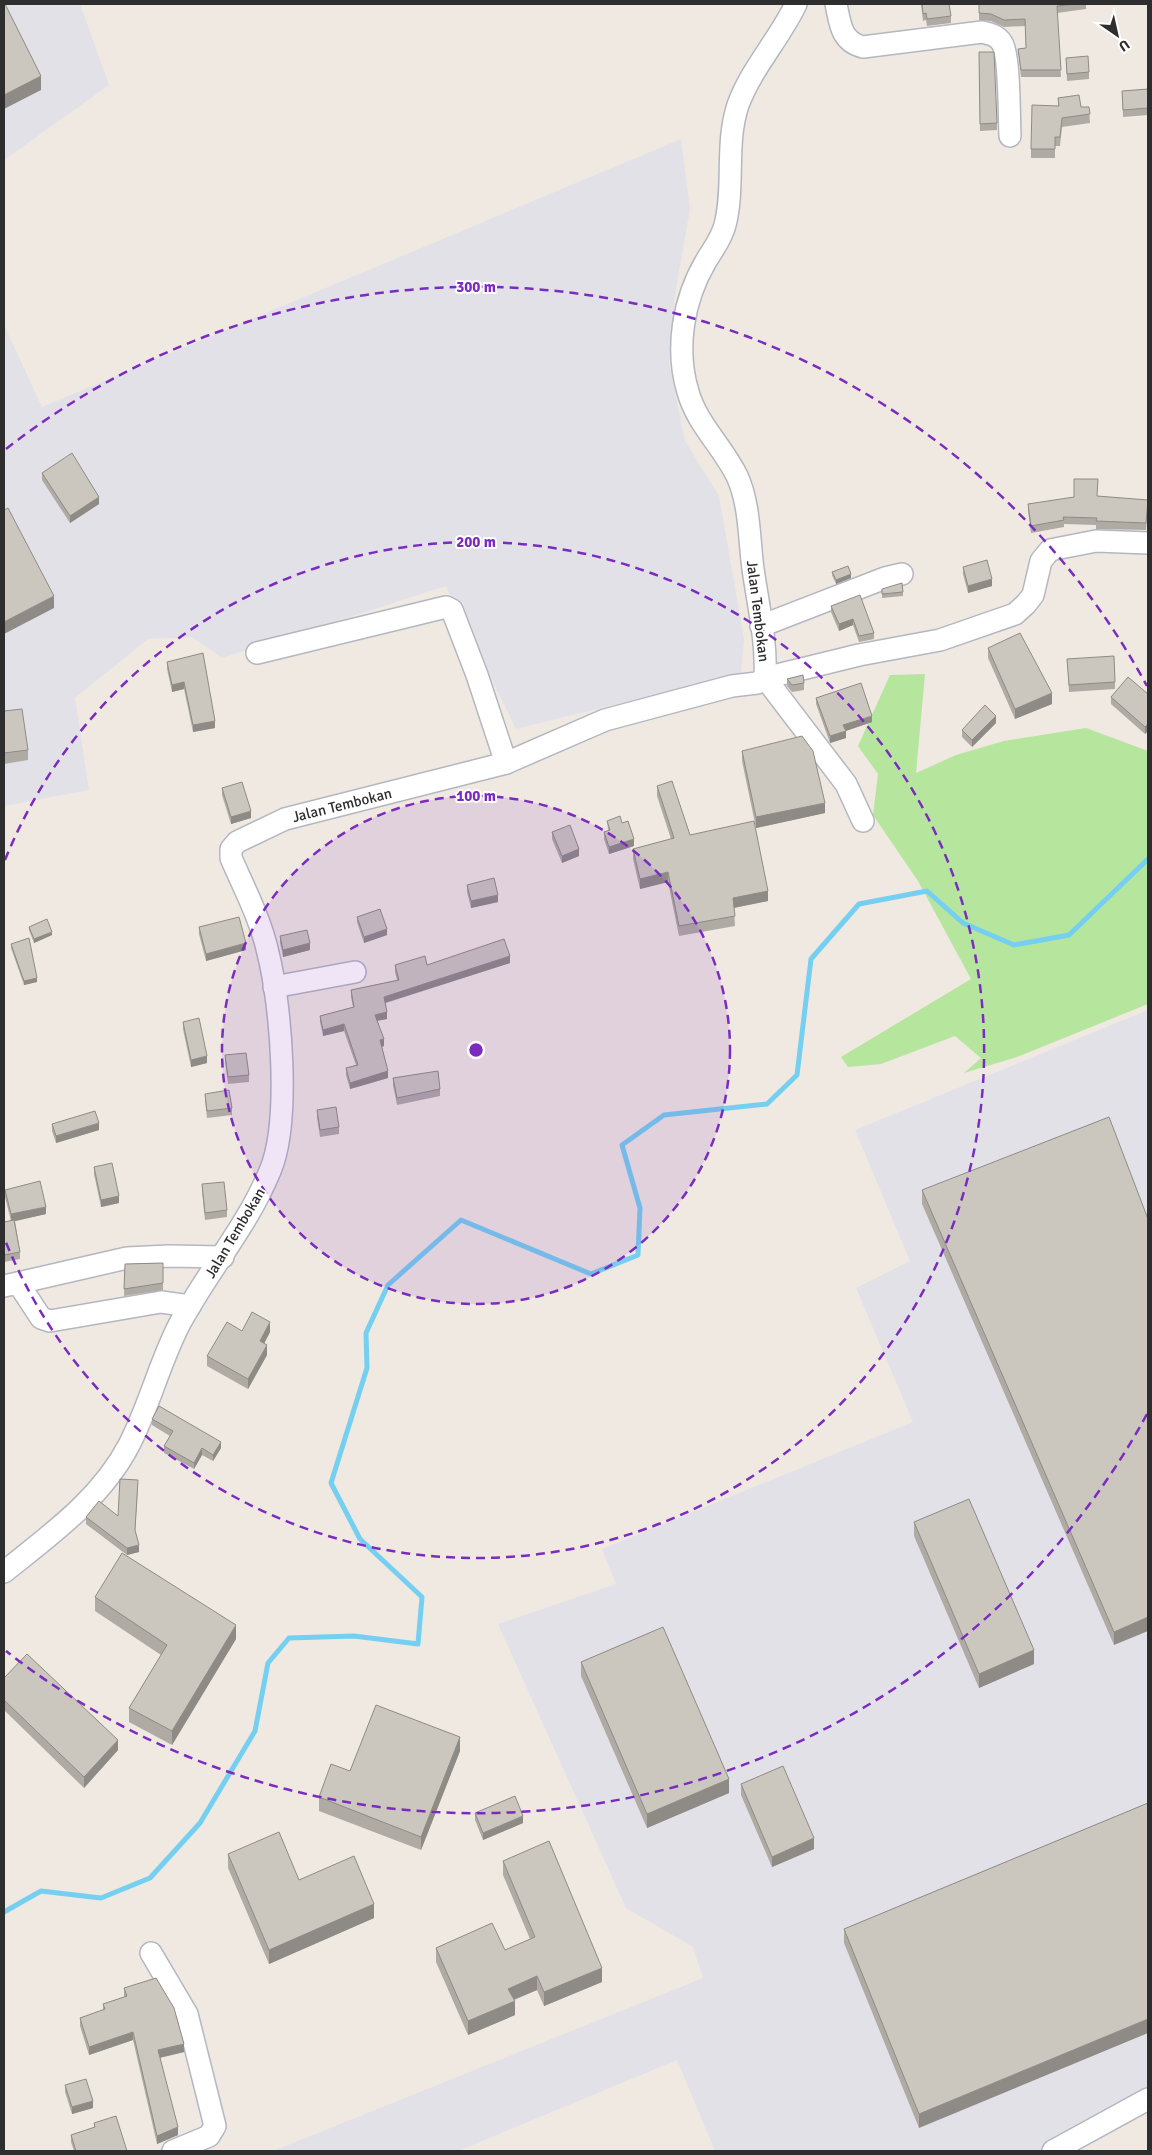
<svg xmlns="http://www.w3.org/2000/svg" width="1152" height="2155" viewBox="0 0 1152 2155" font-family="Signika,sans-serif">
  <rect width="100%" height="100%" fill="#efe9e1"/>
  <g fill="#e3e1e8">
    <path d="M4,4h76l29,81 -105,75z"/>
    <path d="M681,139l9,70 -15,85 -6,70 16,77 34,55 25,143 -3,34 -225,56 -70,-143 -224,72 -30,-21 -44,2 -73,59 14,92 -85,16v-481l38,82z"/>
    <path d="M1148,1010v1081l-102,60h-331l-38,-91 -219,91h-185l430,-173 -10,-31 -67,-39 -128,-284 118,-40 -14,-35 311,-127 -57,-134 54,-27 -55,-131z"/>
  </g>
  <path fill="#b6e59e" d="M925,674l-9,99 40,-18 48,-14 82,-13 62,23v253l-131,53 -53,16 17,-15 -26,-22 -74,28 -33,3 -7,-10 130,-78 -53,-98 -45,-66 5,-41 -20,-28 32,-71z"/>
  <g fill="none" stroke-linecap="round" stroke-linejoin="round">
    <path stroke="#75cff0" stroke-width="5" d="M4,1912l37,-21 60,7 49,-20 50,-55 55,-92 13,-68 21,-25 65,-2 64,8 4,-47 -62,-58 -29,-56 36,-115 -1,-35 22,-48 73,-65 130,54 47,-19 2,-47 -18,-63 42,-30 103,-11 30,-29 14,-116 48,-55 68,-13 36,32 51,22 55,-10 79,-76"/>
    <g stroke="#b4b7c1" stroke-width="24">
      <g id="minor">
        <path d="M836,4c4,19 5,38 27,43l119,-15c8,2 15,3 20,11 8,13 7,74 8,93"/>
        <path d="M761,626l124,-48 17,-4"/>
        <path d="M257,653l189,-46 6,3 25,65 29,88"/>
        <path d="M765,678c2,-36 -7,-74 -12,-109 -4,-30 -3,-65 -16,-93 -14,-29 -40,-52 -49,-84 -13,-43 -5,-92 18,-131 7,-12 15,-21 19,-36 10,-39 0,-81 13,-120 13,-36 42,-67 58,-101"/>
        <path d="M765,678l81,106 17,37"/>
        <path d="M274,987l81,-15"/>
        <path d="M18,1283l109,-25 42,-2 54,1"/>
        <path d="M4,1286l14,-3 23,35 9,3 111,-19 29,4"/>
        <path d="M4,1572c46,-37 97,-73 125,-127 20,-38 30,-81 50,-120 28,-53 68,-98 91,-154 21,-49 11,-167 -2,-218 -7,-33 -24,-65 -37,-95v-9l6,-7 48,-23 221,-56 99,-43 127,-34 25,-3 8,-5 94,-23 81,-15 75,-26 11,-10 7,-9 8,-34 9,-11 46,-9 52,2"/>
        <path d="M151,1953l36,61 28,112 -6,10 -36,15"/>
        <path d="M1053,2151l95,-52"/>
      </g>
    </g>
    <use href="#minor" stroke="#fff" stroke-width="21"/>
  </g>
  <g fill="#afaba4">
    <path d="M921,4h28l2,12v7l-24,3 -1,-6 -3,1z"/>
    <path d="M979,4h107v5l-29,4 4,64h-40l-3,-28 8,-1 -1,-22 -21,1 -13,-6 -12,-1z"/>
    <path d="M979,52l18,71v7l-17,1z"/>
    <path d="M1066,58l23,14v7l-22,2z"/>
    <path d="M1148,89v26l-25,2 -1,-26z"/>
    <path d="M1058,98l23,9h8l1,16 -28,4 -2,19h-5v12h-24v-9l27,-43z"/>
    <path d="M42,473l57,31 -29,19 -28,-43z"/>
    <path d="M1097,496l51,11 -2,23 -50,-1v-4l-32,-1v3l-33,6 -3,-22v-7z"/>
    <path d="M963,567l29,19 -24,7 -5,-19z"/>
    <path d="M832,572l19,6 -15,6 -4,-9z"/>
    <path d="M882,589l21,3v4l-21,2z"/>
    <path d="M831,606l43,27v6l-15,3 -6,-17 -14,6 -8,-19z"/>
    <path d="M988,648l64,56 -37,15 -27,-61z"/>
    <path d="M203,653l12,75 -22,4 -9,-43 -12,3 -5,-23v-7z"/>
    <path d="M1067,659l48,23v7l-46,3z"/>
    <path d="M787,679l17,4v7l-12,2 -5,-6z"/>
    <path d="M1148,694v37l-3,3 -34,-30v-7z"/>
    <path d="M816,698l56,24 -27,9 1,7 -16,5 -14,-39z"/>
    <path d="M4,711l24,39v10l-24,4z"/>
    <path d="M996,723l-24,24 -10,-10v-7z"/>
    <path d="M742,751l83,62 -69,15 -14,-67z"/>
    <path d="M657,786l33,49 78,66 -34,7 1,18 -56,10 -11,-54 -28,7 -7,-30v-10l38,-10 -14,-43z"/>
    <path d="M222,788l29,30 -20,6 -9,-29z"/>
    <path d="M607,821l15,2 12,23 -25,8 -5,-15v-7l4,-2z"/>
    <path d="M552,832l27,24 -17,7 -10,-24z"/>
    <path d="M467,885l31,17 -27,6 -4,-16z"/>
    <path d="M357,917l30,18 -23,8 -7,-21z"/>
    <path d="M29,927l23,8 -18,8 -5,-13z"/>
    <path d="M199,927l47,23 -40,11 -7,-27z"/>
    <path d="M280,936l30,14 -27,7 -3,-14z"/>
    <path d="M11,944l26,38 -13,3 -13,-37z"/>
    <path d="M510,963l-124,40 1,16 -10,2 7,25 -2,1 6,31 -38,11 -4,-14v-7l10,-3 -12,-34 -21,5 -3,-14v-6l33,-9 -2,-10v-7l46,-10 -2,-8v-7z"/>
    <path d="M183,1022l24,41 -16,4 -8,-38z"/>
    <path d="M225,1055l24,20v7l-21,2 -3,-22z"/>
    <path d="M393,1078l47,11v7l-43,9 -4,-20z"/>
    <path d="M205,1094l27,14v7l-25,3 -2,-17z"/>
    <path d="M317,1110l22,17v7l-19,3 -3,-20z"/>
    <path d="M52,1124l47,6 -43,13 -4,-12z"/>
    <path d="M94,1167l25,36 -18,4 -7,-33z"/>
    <path d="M202,1184l25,26v7l-22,3 -3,-29z"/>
    <path d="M5,1190l41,24 -31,7 5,31v7l-16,3v-40l7,-1 -6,-24z"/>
    <path d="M922,1190l226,29 -34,426 -192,-441z"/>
    <path d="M163,1263v27l-39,6 1,-32z"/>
    <path d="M242,1331l28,1 -6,12 3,11 -19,34 -41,-23v-10z"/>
    <path d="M152,1419l69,29 -8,13 -11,-6 -8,14 -30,-16v-7l6,-10 -18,-11z"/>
    <path d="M138,1487l-3,45 4,20 -12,3 -41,-31v-7l32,-1z"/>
    <path d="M914,1522l120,142 -55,24 -65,-152z"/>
    <path d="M95,1597l141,42 -64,106 -43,-23v-14l32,-53 -66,-44z"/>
    <path d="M581,1662l148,131 -82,35 -66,-152z"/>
    <path d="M4,1678l114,72 -34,38 -80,-78z"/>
    <path d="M460,1751l-39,99 -102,-39v-14l31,-26z"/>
    <path d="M741,1784l73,65 -42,18 -31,-72z"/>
    <path d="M1148,1803l-229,325 -75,-185v-14z"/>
    <path d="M475,1813l48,10 -40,17 -8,-20z"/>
    <path d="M228,1854l71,26 75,38 -105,46 -41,-96z"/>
    <path d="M503,1861l99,121 -58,24 -7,-16 -23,10 1,15 -47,20 -32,-73v-14l69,2 25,-11 -27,-64z"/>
    <path d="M124,1988l60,64 -24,6 18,77 -21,9 -24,-104 -44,15 -9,-29v-8l23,-8v-6l21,-7z"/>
    <path d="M65,2085l28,23 -21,6 -7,-22z"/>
    <path d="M94,2123l33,28h-53l-3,-9v-7l23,-7z"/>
  </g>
  <g fill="#8e8b86">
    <path d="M41,76v14l-37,19v-14z"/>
    <path d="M99,497v7l-29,19v-7z"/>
    <path d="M851,574v4l-15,6v-4z"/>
    <path d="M992,579v7l-24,7v-7z"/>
    <path d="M54,596v12l-50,26v-12z"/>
    <path d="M853,619v6l-14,6v-7z"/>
    <path d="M184,682v7l-12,3v-7z"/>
    <path d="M1052,693v11l-37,15v-10z"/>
    <path d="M872,716v6l-29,10v-7z"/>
    <path d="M996,716v7l-24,24v-7z"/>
    <path d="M215,721v7l-22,4v-7z"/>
    <path d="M1148,724v7l-3,3v-7z"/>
    <path d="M846,731v7l-16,5v-7z"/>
    <path d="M825,803v10l-69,15v-11z"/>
    <path d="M251,811v7l-20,6v-7z"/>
    <path d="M634,839v7l-25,8v-7z"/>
    <path d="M579,849v7l-17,7v-7z"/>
    <path d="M668,872v10l-28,7v-10z"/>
    <path d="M768,891v10l-35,7v-10z"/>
    <path d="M498,895v7l-27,6v-7z"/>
    <path d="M387,929v6l-23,8v-6z"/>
    <path d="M52,932v3l-18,8v-4z"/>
    <path d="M246,943v7l-40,11v-7z"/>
    <path d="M310,943v7l-27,7v-7z"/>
    <path d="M510,956v7l-126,40v-6z"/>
    <path d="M37,978v4l-13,3v-4z"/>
    <path d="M387,1012v7l-12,2v-6z"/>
    <path d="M344,1024v7l-21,5v-6z"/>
    <path d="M384,1039v7l-4,1v-7z"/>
    <path d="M207,1056v7l-16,4v-7z"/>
    <path d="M388,1071v7l-38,11v-6z"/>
    <path d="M99,1123v7l-43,13v-7z"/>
    <path d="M119,1196v7l-18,4v-7z"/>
    <path d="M46,1207v7l-35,8v-8z"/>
    <path d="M270,1322v10l-10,19v-10z"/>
    <path d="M267,1345v10l-19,34v-10z"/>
    <path d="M221,1442v6l-8,13v-6z"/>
    <path d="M202,1448v7l-8,14v-6z"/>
    <path d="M139,1545v7l-12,3v-7z"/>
    <path d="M1148,1617v14l-34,14v-13z"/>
    <path d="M236,1625v14l-64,106v-14z"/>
    <path d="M1034,1650v14l-55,24v-14z"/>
    <path d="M460,1737v14l-39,99v-13z"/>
    <path d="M118,1740v10l-34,38v-11z"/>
    <path d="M729,1779v14l-82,35v-14z"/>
    <path d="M523,1816v7l-40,17v-7z"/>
    <path d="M814,1838v11l-42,18v-10z"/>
    <path d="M374,1904v14l-105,46v-14z"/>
    <path d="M602,1968v14l-58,24v-14z"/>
    <path d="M537,1976v14l-29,12v-13z"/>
    <path d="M515,2001v14l-47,20v-14z"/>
    <path d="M1148,2019v14l-229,95v-14z"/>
    <path d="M133,2032v8l-44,15v-8z"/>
    <path d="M184,2044v8l-26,6v-8z"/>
    <path d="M93,2101v7l-21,6v-7z"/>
    <path d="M178,2127v8l-21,9v-8z"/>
  </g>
  <g fill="#cbc7bf" stroke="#8e8b86">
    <path d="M4,4h1l36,72 -37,19z"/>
    <path d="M922,4h27l2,12 -24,3 -1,-6 -3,1z"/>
    <path d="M979,4h97l-19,2 4,64h-40l-3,-21 8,-1 -1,-29 -21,1 -13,-6 -12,-1z"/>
    <path d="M979,52h15l3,71 -17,1z"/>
    <path d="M1088,56l1,16 -22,2 -1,-16z"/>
    <path d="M1148,89v19l-25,2 -1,-19z"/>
    <path d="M1079,95l2,12h8l1,7 -28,4 -2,19h-5v12h-24l1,-44 27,1 -1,-8z"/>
    <path d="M72,453l27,44 -29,19 -28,-43z"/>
    <path d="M1074,479h24l-1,17 51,4 -2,23 -50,-2 1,-3 -34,-1 1,3 -33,6 -3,-22 46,-7z"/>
    <path d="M8,508l46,88 -50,26v-112z"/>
    <path d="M987,560l5,19 -24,7 -5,-19z"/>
    <path d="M848,566l3,8 -15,6 -4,-8z"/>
    <path d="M902,583l1,9 -21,2v-5z"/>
    <path d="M860,595l14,38 -15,3 -6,-17 -14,5 -8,-18z"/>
    <path d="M1020,633l32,60 -37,16 -27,-61z"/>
    <path d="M203,653l12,68 -22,4 -9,-43 -12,3 -5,-23z"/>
    <path d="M1114,656l1,26 -46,3 -2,-26z"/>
    <path d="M803,675l1,8 -12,2 -5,-6z"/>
    <path d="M1128,677l20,17v30l-3,3 -34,-30z"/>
    <path d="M861,683l11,33 -29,9 3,6 -16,5 -14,-38z"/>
    <path d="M985,705l11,11 -24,24 -10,-10z"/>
    <path d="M22,709l6,41 -24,3v-42z"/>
    <path d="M802,736l11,15 12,52 -69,14 -14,-66z"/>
    <path d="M672,781l18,54 64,-14 14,70 -35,7 2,18 -56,10 -11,-54 -28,7 -7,-30 41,-11 -17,-52z"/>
    <path d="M242,782l9,29 -20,6 -9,-29z"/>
    <path d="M620,816l2,7 6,-2 6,18 -25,8 -5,-15 6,-2 -3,-9z"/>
    <path d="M570,825l9,24 -17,7 -10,-24z"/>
    <path d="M494,878l4,17 -27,6 -4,-16z"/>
    <path d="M380,909l7,20 -23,8 -7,-20z"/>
    <path d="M239,917l7,26 -40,11 -7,-27z"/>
    <path d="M47,919l5,13 -18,7 -5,-12z"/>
    <path d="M307,930l3,13 -27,7 -3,-14z"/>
    <path d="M29,938l8,40 -13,3 -13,-37z"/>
    <path d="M504,939l6,17 -126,41 3,15 -12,3 9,24 -4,1 8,31 -38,12 -4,-15 12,-3 -14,-41 -21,6 -3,-14 34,-9 -3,-17 48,-10 -4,-15 30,-9 2,9z"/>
    <path d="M199,1018l8,38 -16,4 -8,-38z"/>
    <path d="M246,1053l3,22 -21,2 -3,-22z"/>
    <path d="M438,1071l2,18 -43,9 -4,-20z"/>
    <path d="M229,1090l3,18 -25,3 -2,-17z"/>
    <path d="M336,1107l3,20 -19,3 -3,-20z"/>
    <path d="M95,1111l4,12 -43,13 -4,-12z"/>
    <path d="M1109,1117l39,102v398l-34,15 -192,-442z"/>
    <path d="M112,1163l7,33 -18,4 -7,-33z"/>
    <path d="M40,1181l6,26 -35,7 -6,-24z"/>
    <path d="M224,1182l3,28 -22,3 -3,-29z"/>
    <path d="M14,1220l6,32 -16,3v-33z"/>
    <path d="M163,1263v20l-39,6 1,-25z"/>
    <path d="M252,1312l18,10 -10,19 7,4 -19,34 -41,-23 20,-34 15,9z"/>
    <path d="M159,1406l62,36 -8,13 -11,-7 -8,15 -30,-17 9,-15 -21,-12z"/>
    <path d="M120,1479l18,1 -3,50 4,15 -12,3 -41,-31 13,-16 19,15z"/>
    <path d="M969,1499l65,151 -55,24 -65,-152z"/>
    <path d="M122,1553l114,72 -64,106 -43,-23 38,-63 -72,-48z"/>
    <path d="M663,1627l66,152 -82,35 -66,-152z"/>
    <path d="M27,1654l91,86 -34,37 -80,-77v-22z"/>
    <path d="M376,1705l84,32 -39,100 -102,-40 12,-33 19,7z"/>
    <path d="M783,1766l31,72 -42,19 -31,-73z"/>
    <path d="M515,1796l8,20 -40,17 -8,-20z"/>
    <path d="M1148,1803v216l-229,95 -75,-185z"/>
    <path d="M279,1832l20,48 55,-24 20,48 -105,46 -41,-96z"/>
    <path d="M549,1841l53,127 -58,24 -7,-16 -29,13 7,12 -47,20 -32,-73 56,-25 13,27 30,-13 -32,-76z"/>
    <path d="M156,1978l18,30 10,36 -26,6 20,77 -21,9 -24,-104 -44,15 -9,-29 25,-9 -2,-5 24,-8 -3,-8z"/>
    <path d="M86,2079l7,22 -21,6 -7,-22z"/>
    <path d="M116,2116l11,35h-51l-5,-16 24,-8 -1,-4z"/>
  </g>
  <circle cx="476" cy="1050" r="254" fill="#7b2cbf" fill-opacity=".12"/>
  <g fill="none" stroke="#7b2cbf" stroke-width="2.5" stroke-dasharray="9 6">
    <circle cx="476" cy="1050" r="254"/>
    <path d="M5 860A508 508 0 1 1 5 1240"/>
    <path d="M1147 1414A763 763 0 0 1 6 1651M6 449A763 763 0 0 1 1147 686"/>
  </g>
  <g text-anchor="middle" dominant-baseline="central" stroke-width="4" stroke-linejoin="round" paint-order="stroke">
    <g font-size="15" fill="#2e2e2e" stroke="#fff">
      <text transform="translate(758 611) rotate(83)">Jalan Tembokan</text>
      <text transform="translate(342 805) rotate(-14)">Jalan Tembokan</text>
      <text transform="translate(235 1233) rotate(-59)">Jalan Tembokan</text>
    </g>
  </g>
  <circle cx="476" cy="1050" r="8" fill="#7b2cbf" stroke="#fff" stroke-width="2.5"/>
  <g font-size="15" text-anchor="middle" font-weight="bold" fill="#7b2cbf" stroke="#fff" stroke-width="4" stroke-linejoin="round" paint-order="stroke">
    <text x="476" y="292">300 m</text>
    <text x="476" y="547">200 m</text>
    <text x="476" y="801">100 m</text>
  </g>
  <rect width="1152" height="2155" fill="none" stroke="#2e2e2e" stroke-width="10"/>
  <g transform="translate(1117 35) rotate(146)" stroke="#ffffff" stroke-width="4" paint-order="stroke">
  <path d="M0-4L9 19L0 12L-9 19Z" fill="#2e2e2e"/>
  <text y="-8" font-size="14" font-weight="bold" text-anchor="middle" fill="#2e2e2e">U</text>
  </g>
</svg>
